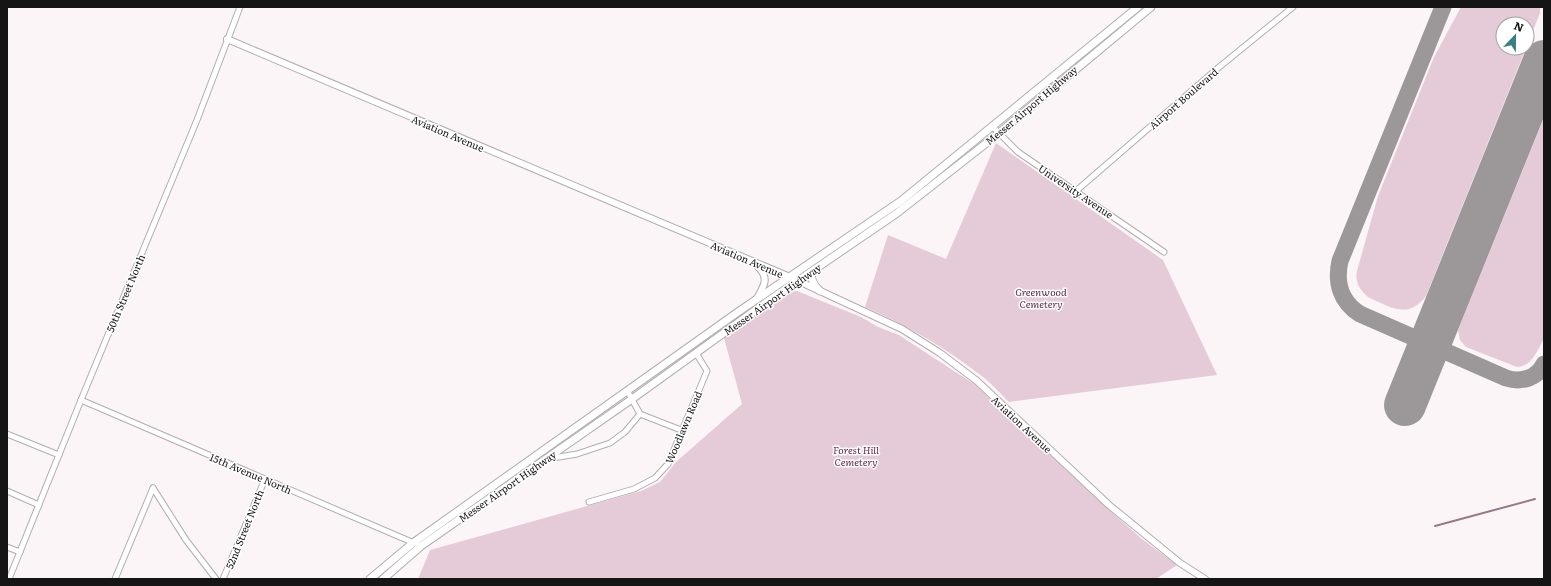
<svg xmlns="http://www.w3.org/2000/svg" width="1551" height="586" viewBox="0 0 1551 586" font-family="Literata,serif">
  <rect width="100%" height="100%" fill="#fbf5f8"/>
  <g fill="#e5cbd7">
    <path d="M1461,7h79v6l-13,33v-22h-24v24h23l-100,248c-18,24 -36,11 -58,1 -9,-8 -13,-15 -11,-26l21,-75 56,-139z"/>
    <path d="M1544,118v220c-6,11 -12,29 -27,29l-51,-20 -6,-7 -2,-10z"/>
    <path d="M996,143l167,117 54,115 -208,27c-8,-8 -17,-18 -26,-25 -36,-28 -76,-52 -118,-70l23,-72 58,24z"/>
    <path d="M797,291l64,26 17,10 21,8 75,49 133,124 35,31 35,26 -21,14h-738l12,-29 211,-59 19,-9 16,-20 66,-58 -18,-66 63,-46z"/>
  </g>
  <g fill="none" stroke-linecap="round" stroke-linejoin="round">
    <path stroke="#967987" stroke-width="2" d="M1435,526l100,-27"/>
    <path stroke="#9c989a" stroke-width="17" d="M1443,7l-103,254c-5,22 1,41 20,53l146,64c16,5 31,0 38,-14"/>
    <path stroke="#9c989a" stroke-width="42" d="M1405,405l139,-344"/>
    <g stroke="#b2adb0" stroke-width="7">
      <g id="minor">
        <path d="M992,126l26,26 146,100"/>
        <path d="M1076,191l142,-123 75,-61"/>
        <path d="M628,392l12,22 41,16"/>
        <path d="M81,400l340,146"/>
        <path d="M7,434l52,21"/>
        <path d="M547,459l30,-5 33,-11 15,-11 15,-18"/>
        <path d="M153,488l33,52 30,39"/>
        <path d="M7,491l32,14"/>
        <path d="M589,502l45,-13 21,-11 13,-14 39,-93 -11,-18"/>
        <path d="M7,547l13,5"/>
        <path d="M9,579l72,-179 116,-280 43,-113"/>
        <path d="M115,579l38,-91"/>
        <path d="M223,579l42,-100"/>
      </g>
    </g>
    <g stroke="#b2adb0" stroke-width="8">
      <g id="tertiary">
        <path d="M227,39l563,238 112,52 38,24 37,28 132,124 71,58 25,16"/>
        <path d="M756,265c14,12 9,20 0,35"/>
      </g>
    </g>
    <g stroke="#b2adb0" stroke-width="9">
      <g id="secondary">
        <path d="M811,272c0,9 3,14 9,19"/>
        <path d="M370,579l43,-36 325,-231 163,-111 237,-194"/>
        <path d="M383,579l38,-33 211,-147 132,-95 133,-91 101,-79 153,-127"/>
      </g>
    </g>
    <use href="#minor" stroke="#fff" stroke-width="5"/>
    <use href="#tertiary" stroke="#fff" stroke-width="6"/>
    <use href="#secondary" stroke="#fff" stroke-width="7"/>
  </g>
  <g text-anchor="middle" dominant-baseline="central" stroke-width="3" stroke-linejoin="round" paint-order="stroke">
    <g font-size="10" fill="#161516" stroke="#fff">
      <text transform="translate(1183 98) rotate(-41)">Airport Boulevard</text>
      <text transform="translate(1031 105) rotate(-40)">Messer Airport Highway</text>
      <text transform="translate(448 133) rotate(23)">Aviation Avenue</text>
      <text transform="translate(1076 191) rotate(34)">University Avenue</text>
      <text transform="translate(747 259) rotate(23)">Aviation Avenue</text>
      <text transform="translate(125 293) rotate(-67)">50th Street North</text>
      <text transform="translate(772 299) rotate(-35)">Messer Airport Highway</text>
      <text transform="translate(1022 424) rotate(43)">Aviation Avenue</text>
      <text transform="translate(683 427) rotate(-67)">Woodlawn Road</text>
      <text transform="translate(251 473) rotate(23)">15th Avenue North</text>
      <text transform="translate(507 486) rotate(-35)">Messer Airport Highway</text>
      <text transform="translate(244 529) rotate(-68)">52nd Street North</text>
    </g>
    <g font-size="10" font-style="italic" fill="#5c2845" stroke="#fff">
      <text x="1041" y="291">Greenwood<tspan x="1041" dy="12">Cemetery</tspan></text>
      <text x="856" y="449">Forest Hill<tspan x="856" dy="12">Cemetery</tspan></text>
    </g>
  </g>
  <rect width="1551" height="586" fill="none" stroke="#161516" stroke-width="16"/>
  <g transform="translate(1515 36) rotate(22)"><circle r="19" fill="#ffffff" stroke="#a2a1a2"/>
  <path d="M0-3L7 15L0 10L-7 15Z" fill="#388183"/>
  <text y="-6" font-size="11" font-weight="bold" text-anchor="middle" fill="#161516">N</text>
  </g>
</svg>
